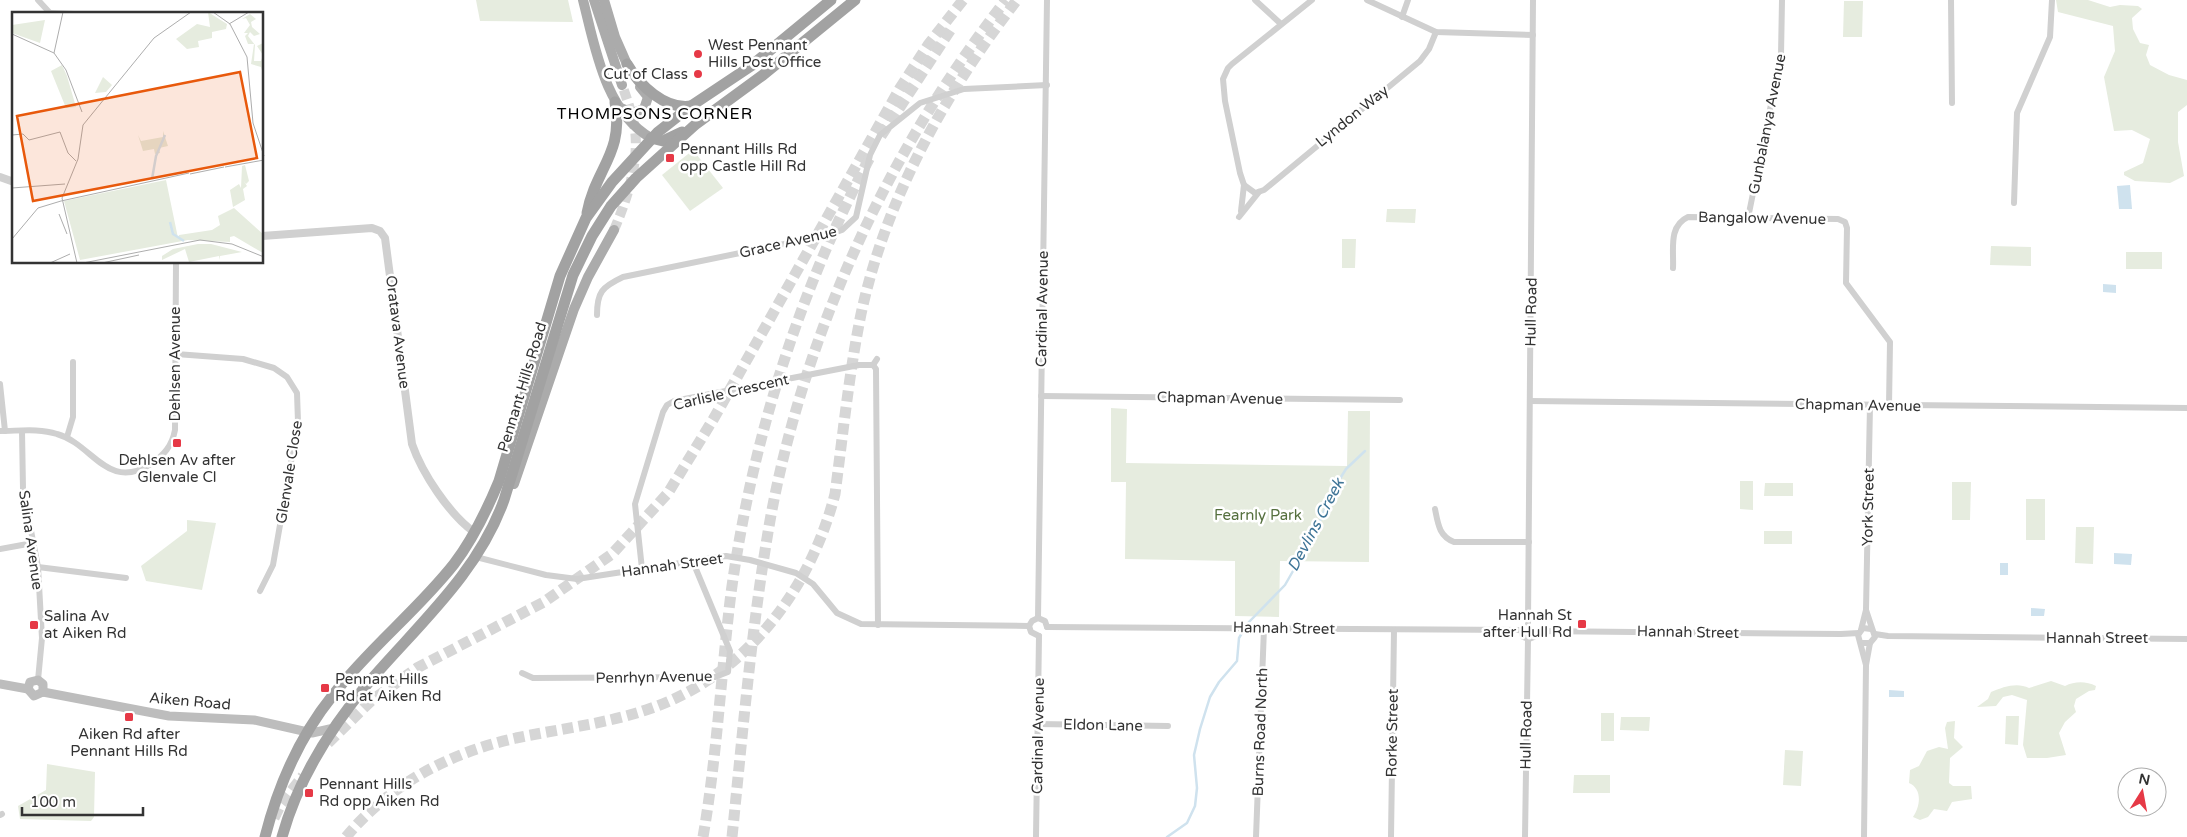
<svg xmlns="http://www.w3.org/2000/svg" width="2187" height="837" viewBox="0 0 2187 837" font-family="'Varela Round',sans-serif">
  <rect width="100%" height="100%" fill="#fff"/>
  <g fill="#e6ecdf">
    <path d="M476,0h92l5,22 -93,-1z"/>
    <path d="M2056,0h32l22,7 10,-2 18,1 4,3 -10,9 1,11 7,14 9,2 -3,10 4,10 19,10 18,5v25l-9,7v30l6,34 -14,7 -35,-2 -11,-6v-3l19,-9 7,-24 -18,-9 -18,1 -10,-54 11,-26 -2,-25 -55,-14z"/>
    <path d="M1844,1h19l-1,36h-19z"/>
    <path d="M693,150l30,38 -33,23 -28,-36z"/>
    <path d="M1387,209h29l-1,14 -29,-1z"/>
    <path d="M1342,239h14l-1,29h-13z"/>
    <path d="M1991,246l40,1v19l-41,-1z"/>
    <rect x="2126" y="252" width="36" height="17"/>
    <path d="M1111,408l16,1 -1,54 221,3 1,-55h22l-1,151 -89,-1 -1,56 -44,-1v-55l-110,-2 1,-77h-15z"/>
    <path d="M1740,481h13v29l-13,-1z"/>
    <path d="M1952,482h19l-1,38h-18z"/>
    <path d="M1765,483h28v13h-29z"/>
    <rect x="2026" y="499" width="19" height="41"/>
    <path d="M187,520l29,3 -14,67 -56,-9 -5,-15 46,-35z"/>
    <path d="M2076,527h18l-1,37 -18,-1z"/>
    <rect x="1764" y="531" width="28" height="13"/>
    <path d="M2051,681l14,5c10,-5 21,-5 31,0l-1,4 -6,1 -13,8 -2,7 2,6 -11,10 -6,11 7,22 -19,3h-20l-4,-13 4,-45 -15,-5 -9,2 -7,9 -19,1 11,-8 3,-7c12,-5 26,-10 38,-4z"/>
    <rect x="1601" y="713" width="13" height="28"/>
    <path d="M2006,716h13l-1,29 -13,-1z"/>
    <path d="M1621,717h29l-1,14 -29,-1z"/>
    <path d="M1955,721l-1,17 9,9 -13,11 -1,25 4,3h18l1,13 -20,3 -5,9 -13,-2 -6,8 -8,3 -7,-3c7,-10 10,-28 -4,-34l1,-13 9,-4 8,-15 12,-4 9,2 -3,-21 2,-6z"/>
    <path d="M1785,750l18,1 -2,35 -18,-1z"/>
    <path d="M47,764l48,8 -1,45 -3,4 -71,-2 -2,-13 28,-16z"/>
    <path d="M1574,775h36v18h-37z"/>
  </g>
  <g fill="#cfe2ee">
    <path d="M2130,185l2,24h-13l-2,-23z"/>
    <path d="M2103,284l13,1v8l-13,-1z"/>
    <path d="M2114,553l18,1 -1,11 -17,-1z"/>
    <rect x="2000" y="563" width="8" height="12"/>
    <path d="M2031,608l14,1 -1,7h-13z"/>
    <path d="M1889,690l15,1v6h-15z"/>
  </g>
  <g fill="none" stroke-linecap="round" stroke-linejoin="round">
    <path stroke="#cfe2ee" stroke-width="2.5" d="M1167,837l20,-14 8,-17 2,-18 -3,-33 6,-26 10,-32 9,-15 18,-21 2,-23 9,-15 37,-38 32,-56 14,-36 15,-24 19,-18"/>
    <path stroke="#d6d6d6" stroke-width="10" stroke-dasharray="10 5" stroke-linecap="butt" d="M614,230c14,-33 28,-75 19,-111 -3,-11 -7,-23 -11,-34"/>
    <g stroke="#d6d6d6" stroke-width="11" stroke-dasharray="11 5.5" stroke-linecap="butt">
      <path d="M881,136l72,-110"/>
      <path d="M328,743l43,-42 46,-33 127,-66 68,-48 56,-61 46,-75 186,-330 28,-43 35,-45"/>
      <path d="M274,818l7,-14 22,-28"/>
      <path d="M346,837c44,-53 103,-84 170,-99 43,-9 88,-14 130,-28 98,-32 164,-119 189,-216 8,-60 14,-121 26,-180 25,-116 84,-221 156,-314"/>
      <path d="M703,837c14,-81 18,-163 28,-244 21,-153 67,-299 139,-436"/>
      <path d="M732,837c11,-107 20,-216 39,-322 35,-186 118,-366 235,-515"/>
    </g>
    <g stroke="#d0d0d0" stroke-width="6">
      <path d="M38,0l12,13"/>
      <path d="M1255,0l26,24"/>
      <path d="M1312,0l-80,64 -4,4 -5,11 2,22 15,72 4,12 11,8 9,-3 156,-129 9,-12 7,-17"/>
      <path d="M1367,0l69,32 97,3"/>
      <path d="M1951,0l1,103"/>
      <path d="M50,13l24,1"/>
      <path d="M1402,17l6,-17"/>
      <path d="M2014,203l3,-90 33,-76 2,-37"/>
      <path d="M1241,211l3,-26"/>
      <path d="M1239,217l20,-25"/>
      <path d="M1748,218l33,-163 1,-55"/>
      <path d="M1673,268c1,-18 -5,-42 15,-51l150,2 7,3 2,6 -1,55 44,59 -1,64"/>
      <path d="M597,315c0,-23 5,-28 26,-38l205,-42 14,-5 14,-13 14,-62 10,-20 40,-32 44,-14 83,-4"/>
      <path d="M176,354l67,5 31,9 13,9 10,16 1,29 -25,143 -13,26"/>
      <path d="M873,365l4,-6"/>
      <path d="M0,384l5,47"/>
      <path d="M1041,396l359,4"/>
      <path d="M1530,401l657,7"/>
      <path d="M0,431c19,0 39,-3 57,3 36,10 50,58 94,30 13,-9 21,-18 24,-34l1,-168"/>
      <path d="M22,431l1,58 15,78 4,71 -4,42"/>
      <path d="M67,437l6,-20v-55"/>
      <path d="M1435,509c3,15 4,27 19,33h75"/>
      <path d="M0,549l33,-6"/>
      <path d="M476,557l70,18 31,4 149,-23 24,4 46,13 17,11 24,29 24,11 168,2"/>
      <path d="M38,567l88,11"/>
      <path d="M642,569l-7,-65 28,-92 4,-7 7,-4 185,-36h14l3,4 2,256"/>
      <path d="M1038,618l9,-618"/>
      <path d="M1528,623l5,-623"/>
      <path d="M1029,626l3,-5 6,-3 7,3 2,6"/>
      <path d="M1029,626l2,6 8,4"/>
      <path d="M1047,627l474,3"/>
      <path d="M1521,630l2,7 6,2 5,-2 2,-6"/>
      <path d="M1861,630l5,-20 4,-205"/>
      <path d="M1536,631l305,3 18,-1"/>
      <path d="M1875,634l13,2 299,3"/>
      <path d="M1862,643h8l5,-6 -9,-27"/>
      <path d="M1866,665l4,-22"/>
      <path d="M522,673l11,5 182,-1 13,-5 2,-21 -37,-89"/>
      <path d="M1038,724l130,2"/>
      <path d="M0,815l2,-1"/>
      <path d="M1036,837l3,-201"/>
      <path d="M1256,837l8,-209"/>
      <path d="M1391,837l3,-207"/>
      <path d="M1525,837l3,-198"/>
      <path d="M1864,837l2,-172 -8,-30 5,-7 8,1"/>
    </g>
    <g stroke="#d0d0d0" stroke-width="8">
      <path d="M0,177l14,5"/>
      <path d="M262,236l110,-8 8,3 5,7 27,206c10,29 37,70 62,88"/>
    </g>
    <g stroke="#bdbdbd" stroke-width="9">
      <path d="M0,684l28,5"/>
      <path d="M28,689l2,-7 8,-2 5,4v8"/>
      <path d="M28,689l6,7 9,-4"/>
      <path d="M43,692l126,24 85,4 58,13 22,-5"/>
    </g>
    <g stroke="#ababab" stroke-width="10">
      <path d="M583,0c12,47 22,112 68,138"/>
      <path d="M594,0l28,85"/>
      <path d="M604,0l11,37 15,34"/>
      <path d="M621,108l12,5 11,-4 4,-12 -8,-10"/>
      <path d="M514,484l60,-175 14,-32 26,-47"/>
    </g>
    <g stroke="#a2a2a2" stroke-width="11">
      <path d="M627,64c12,21 38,46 64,42"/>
      <path d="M651,138l12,3 19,-9"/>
      <path d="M587,213c9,-46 37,-59 28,-111"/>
      <path d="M265,837c13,-51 35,-101 68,-142 36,-47 84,-84 121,-131 19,-25 33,-54 45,-83l61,-205 26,-58 26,-36 46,-50 33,-26 60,-40 80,-66"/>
      <path d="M282,837c16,-58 49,-110 87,-155 50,-58 109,-109 135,-182l69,-225 19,-39 19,-30 25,-28 60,-54 67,-49 92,-75"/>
    </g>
  </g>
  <g fill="#e63946" stroke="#fff" stroke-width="2">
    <circle cx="698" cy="54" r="5"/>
    <circle cx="698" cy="74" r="5"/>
    <rect x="665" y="153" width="10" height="10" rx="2.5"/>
    <rect x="172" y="438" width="10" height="10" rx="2.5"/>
    <rect x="1577" y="619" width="10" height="10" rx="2.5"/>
    <rect x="29" y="620" width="10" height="10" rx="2.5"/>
    <rect x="320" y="683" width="10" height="10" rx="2.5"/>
    <rect x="124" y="712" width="10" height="10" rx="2.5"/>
    <rect x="304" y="788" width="10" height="10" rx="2.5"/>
  </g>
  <g text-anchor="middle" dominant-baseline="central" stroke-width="5" stroke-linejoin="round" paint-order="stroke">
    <g font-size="15" fill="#333" stroke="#fff" text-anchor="start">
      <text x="708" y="45">West Pennant<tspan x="708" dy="17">Hills Post Office</tspan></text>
      <text x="688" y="74" text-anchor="end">Cut of Class</text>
      <text x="680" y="149">Pennant Hills Rd<tspan x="680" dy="17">opp Castle Hill Rd</tspan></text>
      <text x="177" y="460" text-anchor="middle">Dehlsen Av after<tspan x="177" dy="17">Glenvale Cl</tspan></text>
      <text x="1572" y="615" text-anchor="end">Hannah St<tspan x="1572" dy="17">after Hull Rd</tspan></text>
      <text x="44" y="616">Salina Av<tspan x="44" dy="17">at Aiken Rd</tspan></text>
      <text x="335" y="679">Pennant Hills<tspan x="335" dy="17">Rd at Aiken Rd</tspan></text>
      <text x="129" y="734" text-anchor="middle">Aiken Rd after<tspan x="129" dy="17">Pennant Hills Rd</tspan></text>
      <text x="319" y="784">Pennant Hills<tspan x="319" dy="17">Rd opp Aiken Rd</tspan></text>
    </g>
    <g font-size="15" fill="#333" stroke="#fff">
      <text transform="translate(1352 116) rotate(-39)">Lyndon Way</text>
      <text transform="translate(1767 124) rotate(-79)">Gunbalanya Avenue</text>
      <text transform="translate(1762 218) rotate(1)">Bangalow Avenue</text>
      <text transform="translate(788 242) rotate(-13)">Grace Avenue</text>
      <text transform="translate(1042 309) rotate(-89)">Cardinal Avenue</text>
      <text transform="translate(1531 312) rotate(-89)">Hull Road</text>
      <text transform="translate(398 332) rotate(83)">Oratava Avenue</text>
      <text transform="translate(175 364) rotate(-90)">Dehlsen Avenue</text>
      <text transform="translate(522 387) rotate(-73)">Pennant Hills Road</text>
      <text transform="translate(731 392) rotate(-13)">Carlisle Crescent</text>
      <text transform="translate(1220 398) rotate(1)">Chapman Avenue</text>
      <text transform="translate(1858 405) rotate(1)">Chapman Avenue</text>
      <text transform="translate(289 472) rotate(-81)">Glenvale Close</text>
      <text transform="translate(1868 507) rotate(-89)">York Street</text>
      <text transform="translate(31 540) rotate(82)">Salina Avenue</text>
      <text transform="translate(672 565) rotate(-8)">Hannah Street</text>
      <text transform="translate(1284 628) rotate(1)">Hannah Street</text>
      <text transform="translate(1688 632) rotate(1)">Hannah Street</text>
      <text x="2097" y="638">Hannah Street</text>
      <text transform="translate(654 677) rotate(-1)">Penrhyn Avenue</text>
      <text transform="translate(190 701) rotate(5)">Aiken Road</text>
      <text transform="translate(1103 725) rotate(1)">Eldon Lane</text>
      <text transform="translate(1260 732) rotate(-88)">Burns Road North</text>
      <text transform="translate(1392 733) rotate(-89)">Rorke Street</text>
      <text transform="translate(1526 735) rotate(-89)">Hull Road</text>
      <text transform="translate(1038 736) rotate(-89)">Cardinal Avenue</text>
    </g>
    <g font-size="15" fill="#56703f" stroke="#fff">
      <text x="1258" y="515">Fearnly Park</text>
    </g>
    <g font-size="16" letter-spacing="1" fill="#000" stroke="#fff">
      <text x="655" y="114">THOMPSONS CORNER</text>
    </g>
    <g font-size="16" font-style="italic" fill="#3f7597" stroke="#fff">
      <text transform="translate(1316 525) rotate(-62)">Devlins Creek</text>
    </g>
  </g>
  <g transform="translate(12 12)">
    <rect width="251" height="251" fill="#fff"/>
    <path d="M196,0l19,12 -1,5 -14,3v6l-14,3 1,6 -12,2 -11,-10 21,-15 13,3zM238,2l6,5 -5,3 1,5 8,7 -6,2 -4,-4 -2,4 7,9 -1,16h7l2,-6 -6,-9 6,-3v31l-2,-7 -10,-3 3,-20h-6l-3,-8 3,-3h-4l6,-8 -4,-7 -4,1zM33,8l-5,23 -28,-10v-8zM50,53l5,11 9,31 -10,1 -15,-37zM91,65l9,8 -6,7 -11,1zM151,119l5,15 -9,2 1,5 -5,1 -1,-5 -11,2 -5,-16 3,6 22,-4zM233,153l4,16 -3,3 -3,-4 4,6 -4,3 2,11 -12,7 -3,-17 9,-6 2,4 1,-22zM154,168l12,58 1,-3 33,-5 8,-5 -2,-9 16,-8 29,26v19l-29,-17 -4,1v5l-42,-2 -108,20 -16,-59zM186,232h13l31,8 -22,4v4l-1,-4 -30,6 -4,-13 -23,11v-4l11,-7z" fill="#e6ecdf"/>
    <path fill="none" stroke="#cfe2ee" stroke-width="2.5" d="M140,167l4,-23 9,-21M158,210l3,12 11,7"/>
    <path fill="none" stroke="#adadad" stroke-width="1" d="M201,0l17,12 17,33 6,66 11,33M217,12l20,-12M0,22l42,19 12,17 16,42M42,41l9,-41M0,123l11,-1 6,6 31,-8 8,21 8,8M213,155l39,-7M178,162l34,-7M0,176l53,-4M49,189l128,-28M47,202l8,20M0,227l26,-31 23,-7M38,251l20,-9M65,251l-15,-65 16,-39 5,-34 71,-87 37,-26M71,251l117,-23 32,4 32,13M90,251l37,-8"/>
    <path fill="#e8590c" fill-opacity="0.15" stroke="#e8590c" stroke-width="2.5" d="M228,60l17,86 -224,43 -16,-85z"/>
    <rect width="251" height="251" fill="none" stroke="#333" stroke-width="2.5"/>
  </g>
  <g transform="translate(2142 792) rotate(11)"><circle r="24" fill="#ffffff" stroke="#adadad"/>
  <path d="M0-4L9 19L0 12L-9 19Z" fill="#e63946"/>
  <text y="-8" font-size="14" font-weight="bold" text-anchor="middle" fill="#333333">N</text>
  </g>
  <path d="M22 807v8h121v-8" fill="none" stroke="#333333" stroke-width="2.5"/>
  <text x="30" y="807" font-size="15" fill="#333333" stroke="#ffffff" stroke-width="4" paint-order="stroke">100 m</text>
</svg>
